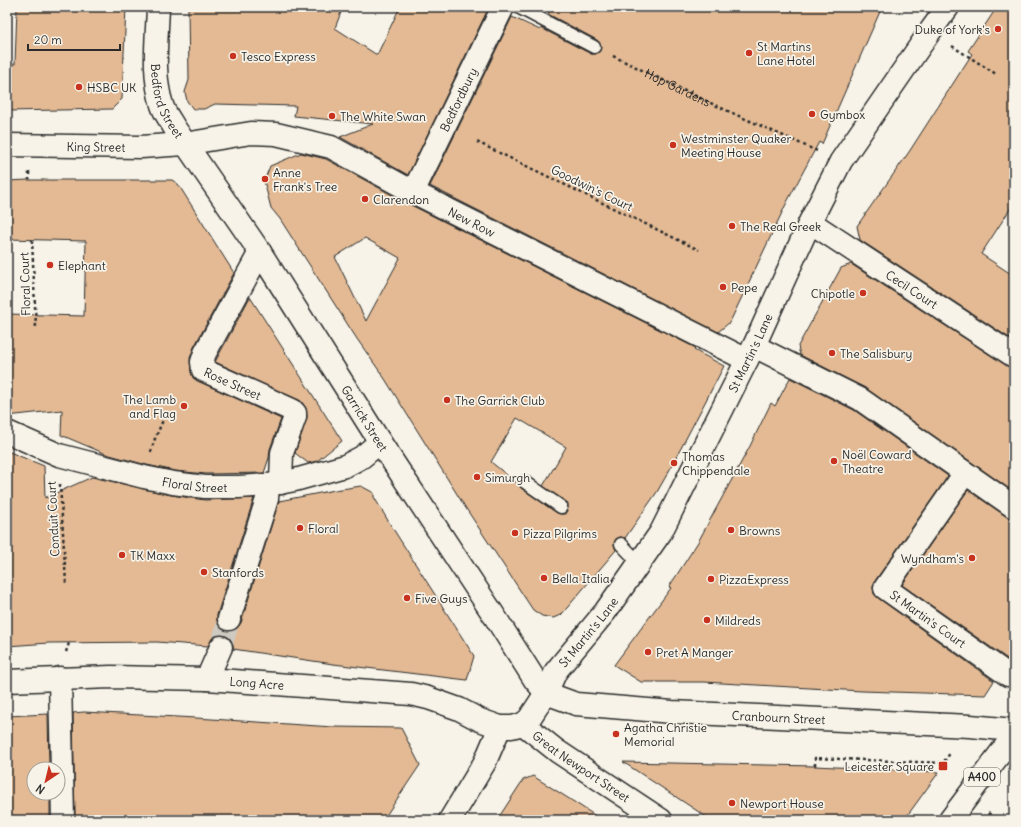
<svg xmlns="http://www.w3.org/2000/svg" width="1021" height="827" viewBox="0 0 1021 827" font-family="Delius,sans-serif">
  <rect width="100%" height="100%" fill="#f7f3e8"/>
  <filter id="ink" filterUnits="userSpaceOnUse"><feTurbulence type="fractalNoise" baseFrequency=".025" numOctaves="2"/><feDisplacementMap in="SourceGraphic" scale="8" xChannelSelector="R" yChannelSelector="G"/><feConvolveMatrix kernelMatrix="1 2 1 2 8 2 1 2 1" color-interpolation-filters="sRGB"/></filter>
  <g filter="url(#ink)">
    <g fill="#e3ba94" stroke="#2b2b2b" fill-rule="evenodd">
      <path d="M17,7h109l-4,92 -10,10 -105,2v-47h8z"/>
      <path d="M188,7h155l-8,21 42,27 23,-48h89l-81,168 -68,-38 33,-13 -79,-8 2,-10 -81,-2 -11,5h-11l-6,-8 -2,-9 4,-12z"/>
      <path d="M552,7h330l-60,137 -3,-2 -32,60 -57,120 -12,10 -288,-146 82,-169 28,13 1,-2 50,26h4l5,-3 1,-5 -4,-6 -49,-26z"/>
      <path d="M997,7h17v196l-33,51 33,22v65l-154,-101 -3,-14 52,-74 63,-98 -4,-3z"/>
      <path d="M301,153l25,6 81,44 289,145 -2,2 30,16 -55,105 -12,21 -32,46 -5,-1 -4,2 -2,6 2,5 -55,65 -8,3 -11,-2 -9,-6 -66,-100 -82,-131 -28,-40 -77,-120 -9,-11 -7,-27 6,-15zM365,238l35,20 -34,63 -31,-64zM517,418l49,29 -23,39 25,17v5l-3,6h-4l-4,-1 -36,-25 -3,-4 -27,-22z"/>
      <path d="M29,180h143l6,4 56,89 -40,74 -4,11 1,14 2,6 5,3 83,38 -11,30 -1,9 -5,15 -58,1 -31,-3 -28,-6 -41,-11 -45,-19 1,-25 -55,6v-102l77,2 2,-75 -79,-2v-58z"/>
      <path d="M851,264l156,102 7,2v124l-147,-103 -67,-34 -2,-9 43,-78z"/>
      <path d="M250,297l92,144 -25,20 -9,2 -13,-10 12,-36 -1,-9 -5,-7 -86,-39z"/>
      <path d="M790,378l64,32 94,66 -73,105 -2,6 1,7 4,4 116,83 -9,14 -123,-4 -158,-9h-63l-27,-17 57,-77 -2,-1 29,-45 52,-96 21,-43 4,3z"/>
      <path d="M7,451l37,15 1,32 47,-21 79,18 34,5 49,-2 -37,117v6l3,6 6,4h5l6,-3 4,-5 38,-122 56,-11 26,-4 13,7v4l16,27 84,132 -7,24 -134,-16 -100,-15v-4l-2,-6 -5,-3 -6,-1 -7,2 -5,9 -51,-4 -108,1 -42,3z"/>
      <path d="M968,490l39,27 7,2v133l-5,8 -107,-75z"/>
      <path d="M84,712l112,6 137,9 68,1 19,37 -37,55h-308l-2,-107z"/>
      <path d="M48,714l1,55h-15v24h16v27h-43v-104z"/>
      <path d="M623,762l192,4 124,6 -35,48h-193z"/>
      <path d="M533,776l38,24 31,20h-105l26,-40z"/>
    </g>
    <g fill="none" stroke-linecap="round" stroke-linejoin="round">
      <path stroke="#cecbc2" stroke-width="22" stroke-dasharray="22 11" stroke-linecap="butt" d="M221,647l8,-28"/>
      <g stroke="#2b2b2b" stroke-width="15">
        <g id="lane">
          <path d="M518,7l76,40"/>
          <path d="M525,482l36,25"/>
          <path d="M621,544l18,19"/>
        </g>
      </g>
      <g stroke="#2b2b2b" stroke-width="25">
        <g id="street">
          <path id="s2" d="M158,7c-1,32 -6,67 4,98 2,7 8,15 12,22l86,125 120,190 117,178 38,60 11,13"/>
          <path id="s3" d="M7,145l134,2 43,-3 67,-11 25,1 55,13 82,45 334,168"/>
          <path id="s4" d="M413,192l90,-185"/>
          <path id="s5" d="M810,222l204,134"/>
          <path id="s6" d="M260,252l-55,101 -3,9 1,8 89,40 3,3v4l-13,36 -1,30"/>
          <path d="M754,346l106,53 154,108"/>
          <path id="s7" d="M7,432l52,23 85,22 29,6 32,4h34l29,-2 27,-5 50,-14 17,-9 18,-15"/>
          <path id="s8" d="M965,473l-80,115 123,87"/>
          <path d="M229,619l38,-120 1,-14"/>
          <path d="M60,678l3,142"/>
          <path d="M207,679l14,-32"/>
          <path id="s9" d="M523,724l34,27 104,69"/>
        </g>
      </g>
      <g stroke="#2b2b2b" stroke-width="25">
        <g id="secondary">
          <path id="s10" d="M7,681l104,-4 96,2 204,15 17,4 31,11 21,11 20,7h12l11,-3 6,-5 17,-26 10,-22 49,-59 56,-80 93,-186 56,-124 31,-61 90,-131 17,-23"/>
          <path id="s11" d="M546,693l30,11 96,8 298,14 44,4"/>
          <path d="M450,820l35,-58 15,-35"/>
        </g>
      </g>
      <g stroke="#2b2b2b" stroke-width="25">
        <path id="primary" d="M950,820l64,-85"/>
      </g>
      <g stroke="#2b2b2b" stroke-width="2.5" stroke-dasharray="3 3" stroke-linecap="butt">
        <path d="M952,46l44,28"/>
        <path id="s1" d="M613,56l106,51 98,44"/>
        <path d="M477,142l222,108"/>
        <path d="M29,172v8"/>
        <path d="M32,240l4,88"/>
        <path d="M151,452l3,-11 12,-28"/>
        <path d="M60,484l6,99"/>
        <path d="M66,652l3,-9"/>
        <path d="M815,766v-8l128,5 8,-11"/>
        <path d="M988,813l11,7"/>
      </g>
      <use href="#lane" stroke="#f7f3e8" stroke-width="12"/>
      <use href="#street" stroke="#f7f3e8" stroke-width="22"/>
      <use href="#secondary" stroke="#f7f3e8" stroke-width="22"/>
      <use href="#primary" stroke="#f7f3e8" stroke-width="22"/>
    </g>
  </g>
  <g fill="#c8321e" stroke="#f7f3e8" stroke-width="1.5">
    <circle cx="998" cy="29" r="4"/>
    <circle cx="749" cy="53" r="4"/>
    <circle cx="233" cy="56" r="4"/>
    <circle cx="79" cy="87" r="4"/>
    <circle cx="812" cy="114" r="4"/>
    <circle cx="332" cy="116" r="4"/>
    <circle cx="673" cy="145" r="4"/>
    <circle cx="265" cy="179" r="4"/>
    <circle cx="365" cy="199" r="4"/>
    <circle cx="732" cy="226" r="4"/>
    <circle cx="50" cy="265" r="4"/>
    <circle cx="723" cy="287" r="4"/>
    <circle cx="863" cy="293" r="4"/>
    <circle cx="832" cy="353" r="4"/>
    <circle cx="447" cy="400" r="4"/>
    <circle cx="184" cy="406" r="4"/>
    <circle cx="834" cy="461" r="4"/>
    <circle cx="674" cy="463" r="4"/>
    <circle cx="477" cy="477" r="4"/>
    <circle cx="300" cy="528" r="4"/>
    <circle cx="731" cy="530" r="4"/>
    <circle cx="515" cy="533" r="4"/>
    <circle cx="122" cy="555" r="4"/>
    <circle cx="972" cy="558" r="4"/>
    <circle cx="204" cy="572" r="4"/>
    <circle cx="544" cy="578" r="4"/>
    <circle cx="711" cy="579" r="4"/>
    <circle cx="407" cy="598" r="4"/>
    <circle cx="707" cy="620" r="4"/>
    <circle cx="648" cy="652" r="4"/>
    <circle cx="616" cy="734" r="4"/>
    <rect x="938" y="761" width="10" height="10" rx="2"/>
    <circle cx="732" cy="803" r="4"/>
  </g>
  <g text-anchor="middle" dominant-baseline="central" stroke-width="3.5" stroke-linejoin="round" paint-order="stroke">
    <rect fill="#f7f3e8" stroke="#686764" stroke-width="1" x="964" y="768" width="36" height="18" rx="3"/>
    <g font-size="11" font-weight="bold" fill="#2b2b2b">
      <text x="982" y="777">A400</text>
    </g>
    <g font-size="12" fill="#2b2b2b" stroke="#f7f3e8" text-anchor="start">
      <text x="990" y="29" text-anchor="end">Duke of York's</text>
      <text x="757" y="46">St Martins<tspan x="757" dy="14">Lane Hotel</tspan></text>
      <text x="241" y="56">Tesco Express</text>
      <text x="87" y="87">HSBC UK</text>
      <text x="820" y="114">Gymbox</text>
      <text x="340" y="116">The White Swan</text>
      <text x="681" y="138">Westminster Quaker<tspan x="681" dy="14">Meeting House</tspan></text>
      <text x="273" y="172">Anne<tspan x="273" dy="14">Frank's Tree</tspan></text>
      <text x="373" y="199">Clarendon</text>
      <text x="740" y="226">The Real Greek</text>
      <text x="58" y="265">Elephant</text>
      <text x="731" y="287">Pepe</text>
      <text x="855" y="293" text-anchor="end">Chipotle</text>
      <text x="840" y="353">The Salisbury</text>
      <text x="176" y="399" text-anchor="end">The Lamb<tspan x="176" dy="14">and Flag</tspan></text>
      <text x="455" y="400">The Garrick Club</text>
      <text x="842" y="454">Noël Coward<tspan x="842" dy="14">Theatre</tspan></text>
      <text x="682" y="456">Thomas<tspan x="682" dy="14">Chippendale</tspan></text>
      <text x="485" y="477">Simurgh</text>
      <text x="308" y="528">Floral</text>
      <text x="739" y="530">Browns</text>
      <text x="523" y="533">Pizza Pilgrims</text>
      <text x="130" y="555">TK Maxx</text>
      <text x="964" y="558" text-anchor="end">Wyndham's</text>
      <text x="212" y="572">Stanfords</text>
      <text x="552" y="578">Bella Italia</text>
      <text x="719" y="579">PizzaExpress</text>
      <text x="415" y="598">Five Guys</text>
      <text x="715" y="620">Mildreds</text>
      <text x="656" y="652">Pret A Manger</text>
      <text x="624" y="727">Agatha Christie<tspan x="624" dy="14">Memorial</tspan></text>
      <text x="934" y="766" text-anchor="end">Leicester Square</text>
      <text x="740" y="803">Newport House</text>
    </g>
    <g font-size="12" fill="#2b2b2b" stroke="#f7f3e8">
      <text stroke="none"><textPath href="#s1" startOffset="72">Hop Gardens</textPath></text>
      <text stroke="none"><textPath href="#s2" startOffset="96">Bedford Street</textPath></text>
      <text stroke="none"><textPath href="#s4" startOffset="103">Bedfordbury</textPath></text>
      <text stroke="none"><textPath href="#s3" startOffset="89">King Street</textPath></text>
      <text transform="translate(592 188) rotate(26)">Goodwin's Court</text>
      <text stroke="none"><textPath href="#s3" startOffset="486">New Row</textPath></text>
      <text transform="translate(25 284) rotate(-92)">Floral Court</text>
      <text stroke="none"><textPath href="#s5" startOffset="122">Cecil Court</textPath></text>
      <text stroke="none"><textPath href="#s10" startOffset="961">St Martin's Lane</textPath></text>
      <text stroke="none"><textPath href="#s6" startOffset="165">Rose Street</textPath></text>
      <text stroke="none"><textPath href="#s2" startOffset="472">Garrick Street</textPath></text>
      <text stroke="none"><textPath href="#s7" startOffset="196">Floral Street</textPath></text>
      <text transform="translate(53 519) rotate(-93)">Conduit Court</text>
      <text stroke="none"><textPath href="#s8" startOffset="193">St Martin's Court</textPath></text>
      <text stroke="none"><textPath href="#s10" startOffset="637">St Martin's Lane</textPath></text>
      <text stroke="none"><textPath href="#s10" startOffset="250">Long Acre</textPath></text>
      <text stroke="none"><textPath href="#s11" startOffset="235">Cranbourn Street</textPath></text>
      <text stroke="none"><textPath href="#s9" startOffset="72">Great Newport Street</textPath></text>
    </g>
  </g>
  <rect width="1021" height="827" fill="none" stroke="#f7f3e8" stroke-width="24"/>
  <rect x="12" y="12" width="997" height="803" fill="none" stroke="#2b2b2b" stroke-width="1.5" filter="url(#ink)"/>
  <g transform="translate(46 781) rotate(215)"><circle r="19" fill="#f7f3e8" stroke="#a5a39c"/>
  <path d="M0-3L7 15L0 10L-7 15Z" fill="#c8321e"/>
  <text y="-6" font-size="11" font-weight="bold" text-anchor="middle" fill="#2b2b2b">N</text>
  </g>
  <path d="M28 44v6h92v-6" fill="none" stroke="#2b2b2b" stroke-width="2"/>
  <text x="34" y="44" font-size="12" fill="#2b2b2b" stroke="#f7f3e8" stroke-width="3" paint-order="stroke">20 m</text>
</svg>
